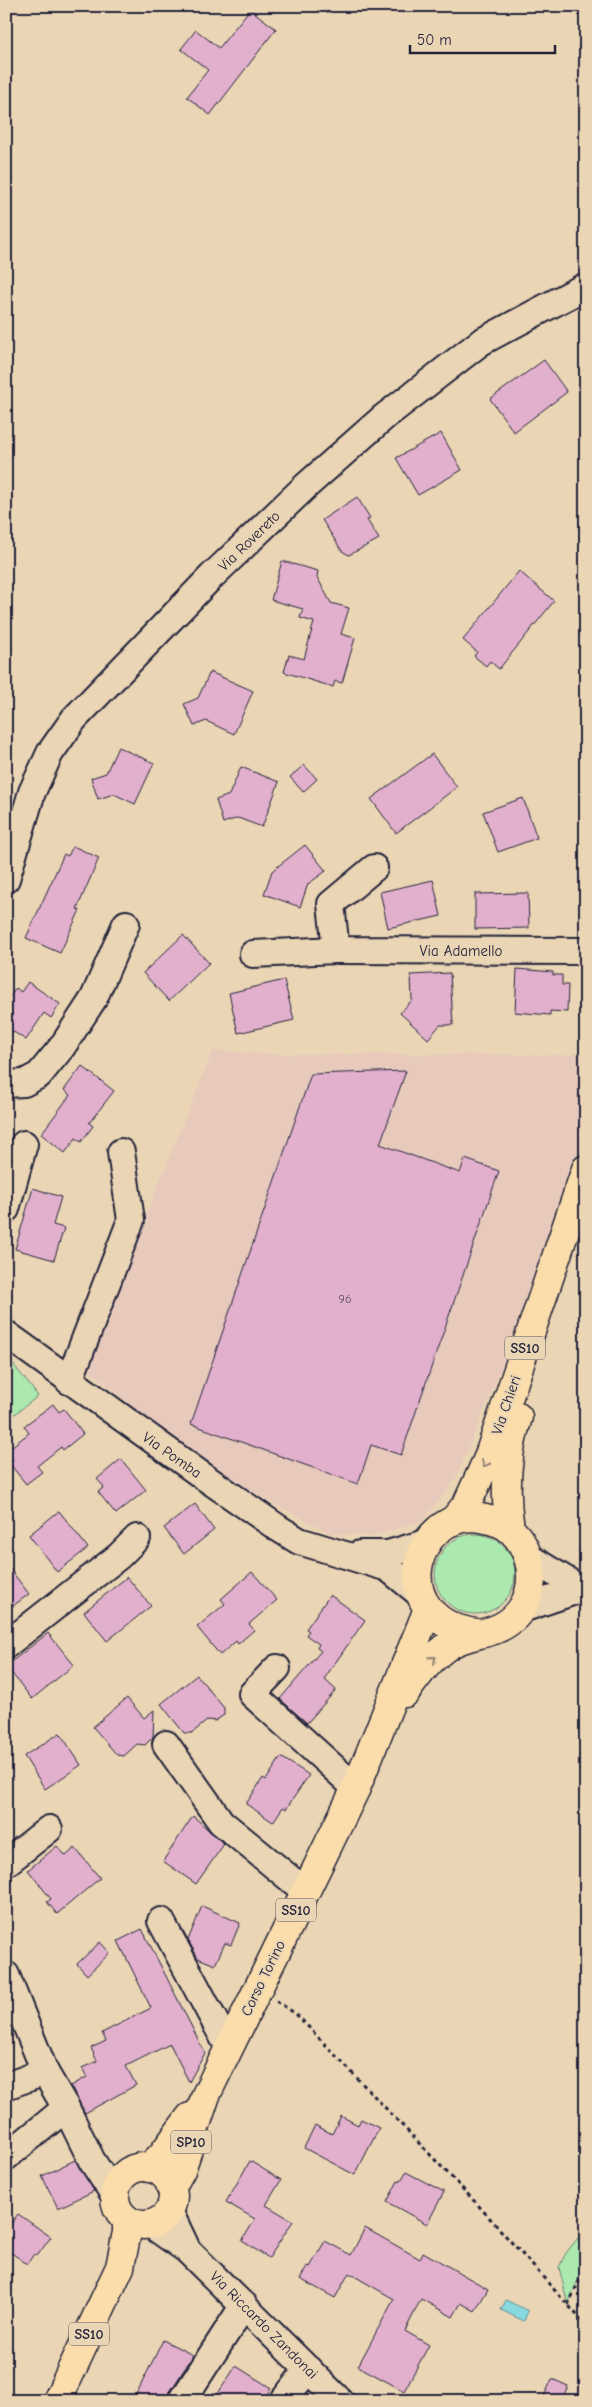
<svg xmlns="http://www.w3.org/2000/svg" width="592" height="2407" viewBox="0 0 592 2407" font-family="'Comic Neue',sans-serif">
  <rect width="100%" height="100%" fill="#ead5b4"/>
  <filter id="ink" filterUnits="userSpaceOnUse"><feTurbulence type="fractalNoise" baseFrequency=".02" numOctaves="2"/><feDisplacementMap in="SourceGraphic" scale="10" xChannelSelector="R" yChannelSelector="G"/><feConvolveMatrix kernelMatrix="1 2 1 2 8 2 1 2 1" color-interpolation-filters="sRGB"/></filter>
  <g filter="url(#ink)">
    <path fill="#e8cabc" d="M213,1051l53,3 303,1 17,-3v88l-62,174 -69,166 -32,41 -51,15 -42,-3 -123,-64 -123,-103z"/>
    <g fill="#ace9af" stroke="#678675">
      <path d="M6,1355l32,41 -32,25z"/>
      <circle cx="475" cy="1574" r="40"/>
      <path d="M586,2228v31l-18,46 -9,-38 7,-14z"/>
    </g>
    <path fill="#89dadf" stroke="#60909d" d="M506,2300l22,11 -4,10 -23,-11z"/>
    <g fill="#e2b0cd" stroke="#22223b">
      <path d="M250,9l26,20 -66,86 -23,-18 21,-27 -27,-21 15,-19 23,18z"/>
      <path d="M544,360l23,32 -53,40 -24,-33z"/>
      <path d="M441,433l21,37 -44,25 -22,-37z"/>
      <path d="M357,497l13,21 -3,2 12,19 -30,16 -7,-4 -20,-31z"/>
      <path d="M282,561l36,10 -1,6 14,26 18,5 -8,26 14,4 -13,45 -7,-2 -2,6 -49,-15 5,-17 15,4 10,-37 -14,-4 3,-9 -32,-9z"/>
      <path d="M519,571l35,30 -55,68 -9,-8 -4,5 -12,-10 3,-4 -14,-12z"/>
      <path d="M210,672l43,19 -19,43 -28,-13 -12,5 -10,-22 14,-6z"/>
      <path d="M118,747l36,16 -19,41 -21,-10 -16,5 -7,-21 15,-5z"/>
      <path d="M432,754l25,33 -61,46 -25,-34z"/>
      <path d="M304,765l13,14 -14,13 -13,-15z"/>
      <path d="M241,767l38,15 -17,45 -24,-9 -15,5 -7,-23 13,-5z"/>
      <path d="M523,798l14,40 -39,14 -15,-40z"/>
      <path d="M305,845l21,26 -18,13 -8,23 -36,-13 8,-23z"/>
      <path d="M73,846l26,12 -22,51 3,1 -20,43 -34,-15 38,-84 4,2z"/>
      <path d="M433,880l8,36 -53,12 -8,-36z"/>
      <path d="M528,893l1,35 -54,1v-35z"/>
      <path d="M183,935l26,28 -40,38 -26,-28z"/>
      <path d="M517,969l36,3v3h9v10h6l-1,27 -17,-1v4l-35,-3z"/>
      <path d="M450,973l3,52h-13l-12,14 -28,-26 12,-13 -1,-25z"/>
      <path d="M284,980l10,40 -56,13 -9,-40z"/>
      <path d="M28,982l32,22 -9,14 -7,-5 -18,27 -20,-13v-25l10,-14 5,4z"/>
      <path d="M82,1066l32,25 -25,32 4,3 -12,16 -5,-4 -11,15 -24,-19 29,-39 -6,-5z"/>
      <path d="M406,1071l-26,73 80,29 5,-14 34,12 -98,284 -30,-10 -13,39 -167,-60 120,-350z"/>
      <path d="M33,1188l28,9 -8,28 11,3 -10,32 -39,-11z"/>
      <path d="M53,1404l6,8 5,-3 19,25 -20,16 -2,-3 -24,19 5,6 -16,12 -17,-21 4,-3 -7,-9 23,-18 -5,-7z"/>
      <path d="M121,1459l25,31 -30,24 -18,-22 6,-5 -7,-8z"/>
      <path d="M195,1504l19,26 -30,24 -20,-26z"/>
      <path d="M59,1511l29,37 -31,24 -28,-37z"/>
      <path d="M6,1564l23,30 -23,17z"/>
      <path d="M252,1572l25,28 -28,24 5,6 -16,14 -2,-3 -16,14 -23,-28 28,-23 -4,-5z"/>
      <path d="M127,1577l24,29 -44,35 -23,-29z"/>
      <path d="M330,1595l35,25 -41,59 12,11 -29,33 -27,-24 41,-48 -4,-3 2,-4 -13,-9 3,-4 -3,-2z"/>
      <path d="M48,1633l26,32 -42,34 -26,-33z"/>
      <path d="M197,1675l27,33v7l-9,6 -7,-1 -16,13h-8l-23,-29z"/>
      <path d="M127,1698l17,20 10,-8 -1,27 -8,8 -8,-1 -13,12 -7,-1 -24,-28z"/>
      <path d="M60,1733l21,32 -36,24 -21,-33z"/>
      <path d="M281,1757l28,18 -23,34 -3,-2 -10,15 -27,-18 17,-26 3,2z"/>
      <path d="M193,1816l31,28 -28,40 -33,-23z"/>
      <path d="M57,1846l9,10 9,-8 25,30 -43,36 -10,-12 4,-3 -23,-29z"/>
      <path d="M202,1906l38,17 -9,22 -6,-2 -10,22 -17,-7 -10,-18z"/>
      <path d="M142,1929l63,124 -16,29 -19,-38 -44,22 10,19 -51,28 -14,-27 16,-9 -5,-9 15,-7 -6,-13 15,-7 -4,-8 49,-25 -33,-67z"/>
      <path d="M100,1942l10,11 -23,22 -10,-11z"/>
      <path d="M341,2116l17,9 3,-6 18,9 -24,47 -51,-27 11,-23 17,9z"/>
      <path d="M75,2160l19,31 -36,17 -16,-32z"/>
      <path d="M250,2161l31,19 -15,25 27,16 -24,37 -27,-17 13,-22 -29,-17z"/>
      <path d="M406,2172l38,20 -17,32 -40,-22 11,-21 2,1z"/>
      <path d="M18,2214l33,23 -14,19 -3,-2 -7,10 -21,-15v-22l4,-2z"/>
      <path d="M365,2228l55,31 3,-7 65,37 -13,22 -14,-8 -8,14 -32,-18 -16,32 24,14 -25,46 -46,-25 36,-67 -45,-26 -14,25 -35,-19 7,-13 3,1 15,-26 26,14z"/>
      <path d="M163,2340l30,15 -4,7 -20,31 -2,8h-34z"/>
      <path d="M236,2366l35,22 -8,13h-50z"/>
      <path d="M552,2379l16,7 -7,15h-19z"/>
    </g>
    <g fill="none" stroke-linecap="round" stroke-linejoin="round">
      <g stroke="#22223b" stroke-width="30">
        <g id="minor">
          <path d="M374,868l-43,36 5,46 250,1"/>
          <path d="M6,879l26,-87 18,-39 24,-34 138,-143 94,-90 78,-69 97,-75 105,-56"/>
          <path d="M253,954l83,-4"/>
          <path d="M6,1084l18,-1 15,-8 23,-28 32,-49 32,-74"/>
          <path d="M6,1209l18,-65"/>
          <path d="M6,1334l194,140 78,54 21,13 89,27 32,26"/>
          <path d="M69,1381l62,-161 -10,-68"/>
          <path d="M360,1554h28l38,-11"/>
          <path d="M530,1558l51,31"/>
          <path d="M522,1609l59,-20"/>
          <path d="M6,1645l113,-89 18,-18"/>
          <path d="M277,1668l-25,26 104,94"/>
          <path d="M166,1744l55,78 84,69"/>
          <path d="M6,1863l43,-34"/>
          <path d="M161,1921l68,127"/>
          <path d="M6,1975l39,97 21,36 26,53 23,35"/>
          <path d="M6,2086l39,-14"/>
          <path d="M6,2157l60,-49"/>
          <path d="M169,2211l17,36"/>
          <path d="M150,2224l37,26 153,151"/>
          <path d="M182,2401l62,-96"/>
          <path d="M283,2401l25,-32"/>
        </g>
      </g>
      <g stroke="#22223b" stroke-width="31">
        <g id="major">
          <path d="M453,1521l14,-17 21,-46 98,-289"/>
          <path d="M510,1529c-6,-38 -4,-75 8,-112"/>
          <path d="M405,1693c13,-18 27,-37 46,-49 14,-8 29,-9 43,-14 43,-16 48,-69 18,-99 -8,-8 -20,-11 -31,-13 -70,-10 -96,103 -5,115"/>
          <circle cx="144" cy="2196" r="29"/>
          <path d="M149,2168l13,-13 28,-38"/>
          <path d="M171,2188l10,-18 25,-75 150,-307 72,-179"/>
          <path d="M57,2401l63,-134 7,-35v-12"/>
        </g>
      </g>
      <g stroke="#22223b" stroke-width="3" stroke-dasharray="4 4" stroke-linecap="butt">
        <path d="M276,2001l20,13 182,191 108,120"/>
        <path d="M568,2305l18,-38"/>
      </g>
      <use href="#minor" stroke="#ead5b4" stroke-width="26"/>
      <use href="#major" stroke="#faddab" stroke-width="28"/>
    </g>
    <defs><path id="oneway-chevron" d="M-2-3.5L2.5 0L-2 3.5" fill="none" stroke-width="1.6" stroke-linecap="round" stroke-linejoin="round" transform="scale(1.25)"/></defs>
    <g stroke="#8e8073">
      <use href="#oneway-chevron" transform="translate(485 1464) rotate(114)"/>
      <use href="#oneway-chevron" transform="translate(433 1659) rotate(-41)"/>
    </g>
  </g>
  <g text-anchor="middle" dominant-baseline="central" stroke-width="4" stroke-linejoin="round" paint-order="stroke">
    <g font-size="12" fill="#524660">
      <text x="345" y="1299">96</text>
    </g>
    <g fill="#ead5b4" stroke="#5e585f" stroke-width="1">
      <rect x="505" y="1336.5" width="40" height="23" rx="4"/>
      <rect x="276" y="1898.5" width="40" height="23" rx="4"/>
      <rect x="171" y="2130.5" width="40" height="23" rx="4"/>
      <rect x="69" y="2322.5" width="40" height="23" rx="4"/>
    </g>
    <g font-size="14" font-weight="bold" fill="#22223b">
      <text x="525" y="1348">SS10</text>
      <text x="296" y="1910">SS10</text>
      <text x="191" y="2142">SP10</text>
      <text x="89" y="2334">SS10</text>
    </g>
    <g font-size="15" fill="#22223b" stroke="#ead5b4">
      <text transform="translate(249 541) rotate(-44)">Via Rovereto</text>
      <text x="461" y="951">Via Adamello</text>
      <text transform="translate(506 1405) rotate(-71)">Via Chieri</text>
      <text transform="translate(172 1455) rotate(35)">Via Pomba</text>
      <text transform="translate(263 1978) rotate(-64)">Corso Torino</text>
      <text transform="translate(264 2325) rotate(45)">Via Riccardo Zandonai</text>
    </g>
  </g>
  <rect width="592" height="2407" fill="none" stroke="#ead5b4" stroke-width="25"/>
  <rect x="12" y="12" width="567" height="2382" fill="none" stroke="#22223b" stroke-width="2" filter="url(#ink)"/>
  <path d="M410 45v8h145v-8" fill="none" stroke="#22223b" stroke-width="2.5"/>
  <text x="417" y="45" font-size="15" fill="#22223b" stroke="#ead5b4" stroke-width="4" paint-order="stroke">50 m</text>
</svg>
